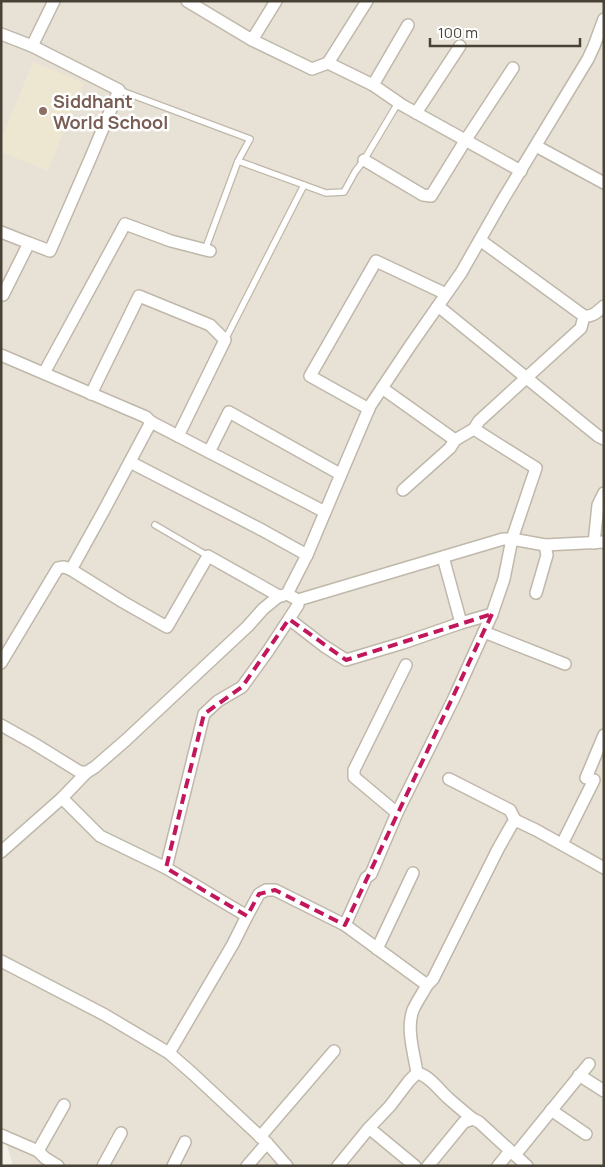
<svg xmlns="http://www.w3.org/2000/svg" width="605" height="1167" viewBox="0 0 605 1167" font-family="Manrope,sans-serif">
  <rect width="100%" height="100%" fill="#f4f0e8"/>
  <path fill="#e8e2d6" d="M1,1h603v1165h-591l-12,-41z"/>
  <path fill="#ede6d1" d="M33,62l51,21 -36,88 -47,-19v-13z"/>
  <g fill="none" stroke-linecap="round" stroke-linejoin="round">
    <g stroke="#bfb8aa" stroke-width="8">
      <g id="lane">
        <path d="M119,90l131,49 -12,22"/>
        <path d="M205,250l33,-89 88,32 18,-1 11,-20 9,-12 34,-57"/>
        <path d="M225,340l79,-155"/>
        <path d="M155,525l53,31"/>
      </g>
    </g>
    <g stroke="#bfb8aa" stroke-width="14">
      <g id="street">
        <path d="M187,1l65,39 60,29 16,-6 39,-62"/>
        <path d="M1,34l31,12 22,-45"/>
        <path d="M252,40l24,-39"/>
        <path d="M328,63l45,22 29,20 119,66"/>
        <path d="M373,85l35,-60"/>
        <path d="M416,113l44,-67"/>
        <path d="M536,146l68,37"/>
        <path d="M364,160l59,35 8,1 34,-55 48,-73"/>
        <path d="M1,232l28,11 -26,52"/>
        <path d="M480,240l104,76c9,1 13,-4 20,-10"/>
        <path d="M29,243l21,8 41,-94 28,-67 -87,-44"/>
        <path d="M438,306l160,130 6,3"/>
        <path d="M1,355l145,62 5,5 -48,90 -30,54 -3,3 -6,-2 -6,1 -57,95"/>
        <path d="M44,373l81,-149 46,17 39,10"/>
        <path d="M382,388l73,52"/>
        <path d="M91,394l48,-98 71,29 15,15 -47,96"/>
        <path d="M369,409l-59,-33 66,-115 70,33"/>
        <path d="M151,422l174,90"/>
        <path d="M209,452l20,-40 111,62"/>
        <path d="M130,462l132,68 45,25 -20,39 -6,2"/>
        <path d="M403,490l47,-42 5,-8 19,-11 5,-8 102,-93 3,-12"/>
        <path d="M594,543l4,-38 6,-12"/>
        <path d="M307,555l40,-95 23,-54 40,-60 51,-73 41,-72 86,-142 6,-13 10,-27"/>
        <path d="M536,593l11,-38 -2,-10"/>
        <path d="M287,594l11,6 205,-61h9l33,6 59,-3"/>
        <path d="M289,619l35,27 22,14 57,-17 58,-20 -18,-66"/>
        <path d="M461,623l31,-9"/>
        <path d="M484,632l81,32"/>
        <path d="M1,725l32,18 47,29h7l8,-5 31,-27 122,-114 15,-17 16,-13 -71,-40 -41,71 -44,-25 -53,-33"/>
        <path d="M87,772l-25,26 38,38 66,32 81,48 -14,28 -64,109"/>
        <path d="M586,778l18,-43"/>
        <path d="M449,779l61,31 5,10"/>
        <path d="M397,813l-43,-36v-7l52,-105"/>
        <path d="M562,844l32,-64"/>
        <path d="M1,852l61,-54"/>
        <path d="M166,868l38,-154 14,-13 24,-14 26,-36 21,-32 9,-14v-5"/>
        <path d="M247,916l12,-22 7,-4h9l70,35 82,60 6,-6 65,-130 13,-23 4,-6 21,10 68,38"/>
        <path d="M345,925l21,-47 5,-4 26,-61 57,-115 38,-84 12,-35 8,-40 24,-71 -62,-39"/>
        <path d="M377,949l36,-76"/>
        <path d="M1,961l104,54 64,38 24,21 74,69 20,23"/>
        <path d="M417,1073c-3,-20 -11,-44 -4,-63 4,-9 10,-17 14,-25"/>
        <path d="M579,1075l25,16"/>
        <path d="M551,1110l35,24"/>
        <path d="M369,1128l46,38"/>
        <path d="M1,1135l37,16 7,7 13,8"/>
        <path d="M260,1137l74,-86"/>
        <path d="M38,1151l26,-46"/>
        <path d="M515,1155l74,-91"/>
        <path d="M103,1166l18,-33"/>
        <path d="M173,1166l12,-24"/>
        <path d="M247,1166l20,-23"/>
        <path d="M338,1166l31,-38 21,-22 19,-25 8,-8c12,2 22,17 31,25 8,7 16,14 25,21"/>
        <path d="M428,1166l36,-44 9,-3 6,3 48,44"/>
        <path d="M498,1166l12,-15"/>
      </g>
    </g>
    <use href="#lane" stroke="#fff" stroke-width="5.5"/>
    <use href="#street" stroke="#fff" stroke-width="11"/>
  </g>
  <path fill="none" stroke="#c2185b" stroke-width="4" stroke-dasharray="10 6" stroke-linejoin="round" d="M492,614l-147,311 -70,-35 -16,4 -12,22 -81,-48 38,-154 38,-27 47,-68 57,41z"/>
  <circle fill="#8d6e63" stroke="#fff" stroke-width="2" cx="43" cy="111" r="5"/>
  <g text-anchor="middle" dominant-baseline="central" stroke-width="5" stroke-linejoin="round" paint-order="stroke">
    <g font-size="18" font-weight="bold" fill="#785e54" stroke="#fff" text-anchor="start">
      <text x="53" y="101">Siddhant<tspan x="53" dy="21">World School</tspan></text>
    </g>
  </g>
  <rect width="605" height="1167" fill="none" stroke="#474136" stroke-width="5"/>
  <path d="M430 38v8h150v-8" fill="none" stroke="#474136" stroke-width="2.5"/>
  <text x="438" y="38" font-size="15" fill="#474136" stroke="#ffffff" stroke-width="4" paint-order="stroke">100 m</text>
</svg>
